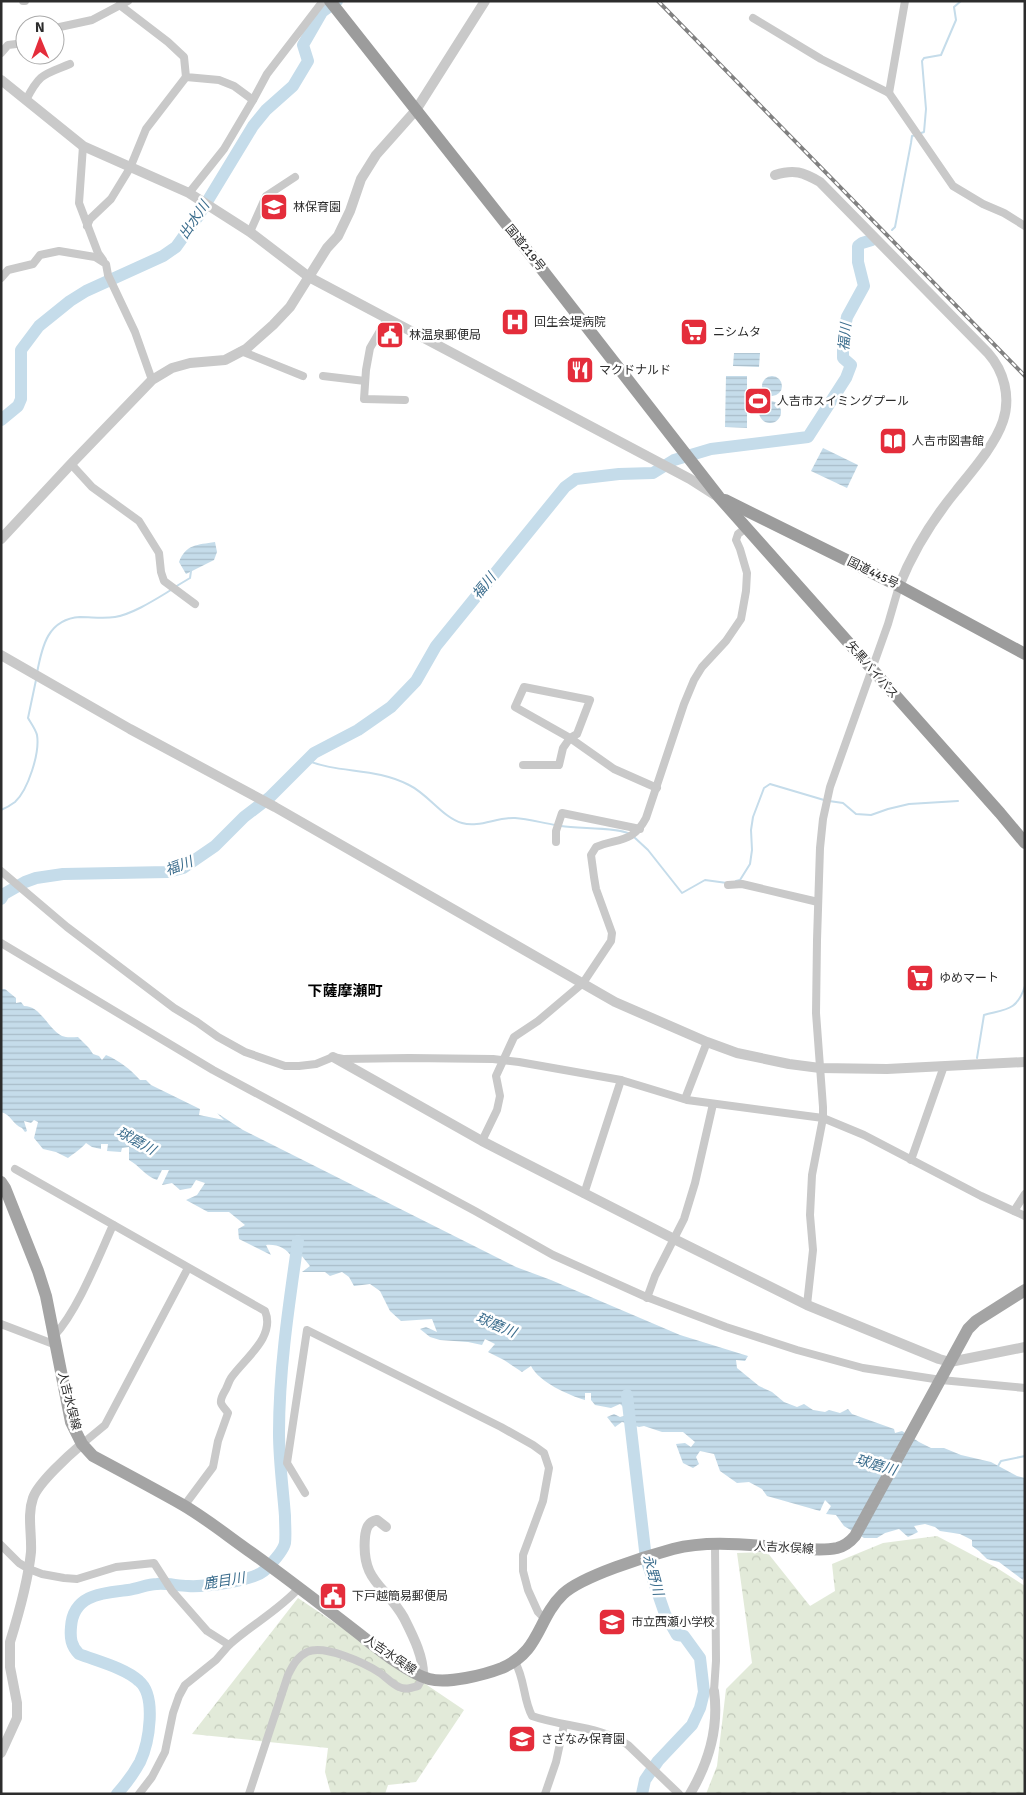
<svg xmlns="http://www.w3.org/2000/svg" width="1026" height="1795" viewBox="0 0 1026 1795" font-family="Signika,'Noto Sans JP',sans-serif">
  <defs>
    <pattern id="forest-crowns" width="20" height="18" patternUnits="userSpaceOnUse" patternTransform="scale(1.25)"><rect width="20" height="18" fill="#e2ead9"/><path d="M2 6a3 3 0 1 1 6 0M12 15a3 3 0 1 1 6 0" fill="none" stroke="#c2c9ba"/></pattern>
    <pattern id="water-rules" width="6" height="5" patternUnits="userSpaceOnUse" patternTransform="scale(1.25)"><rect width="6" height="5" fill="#c5dcea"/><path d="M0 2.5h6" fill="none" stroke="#a9bdc9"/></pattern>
  </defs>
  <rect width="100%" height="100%" fill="#fff"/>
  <g fill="url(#forest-crowns)">
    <path d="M937,1536l60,32 28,18v208h-319l11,-28 9,-77 26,-26 -15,-110 30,-1 43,54 25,-15 -3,-27 51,-21z"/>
    <path d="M298,1598l166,112 -48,72 -28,3 -3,9h-54l-6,-22 3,-24 -136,-14z"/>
  </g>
  <g fill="url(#water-rules)">
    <path d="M734,353h26l-1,14 -26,-1z"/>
    <circle cx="772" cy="386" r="10"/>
    <path d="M726,376h21v52l-22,-1z"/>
    <circle cx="770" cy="412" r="11"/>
    <path d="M823,448l35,17 -11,23 -36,-17z"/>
    <path d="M215,542l2,10 -3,8 -28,14 -7,-12c7,-18 18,-17 36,-20z"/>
    <path d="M1,989h4l11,9v5l5,-1 3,4c17,0 24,23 38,30 5,2 11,1 16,1l11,11 4,6 6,2 3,4 4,-5c14,6 24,14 34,25h6l5,5 49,24 -1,6 25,5 -7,-7 26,17 273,137 35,13 129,55 68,21 -3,5 -9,-1 1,8 22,18 13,6 12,10 13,5 7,-3 9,6 12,2 4,-2 11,3 8,-4 4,5 42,15 1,4 7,-2 17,11 12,6h13l17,7 30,7 26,14 8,2v95l-2,7 -24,-18 -12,-3 -8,-8 -7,-5v-6l-12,-6 -20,-3 -5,-4 -10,-3 -11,2 4,6 -10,5 -9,-8 -14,4 -8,5h-13l-20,-12 -8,-11 -10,-1 5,-8 -6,-6 -5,11 -53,-15 -5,-7 -13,-7 -12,1 -17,-12 -6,-17 -14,-3 -4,6 3,7 -6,4 -10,-5 -7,-19 9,-1 6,4 4,-5 -12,-10h-21l-18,-6 -5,1 -17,-5 -7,5 -8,-10 7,-3 6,3 11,-3 -11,-10 -9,4 -16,-3 -4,-5v-7h-6v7c-17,-5 -46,-18 -54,-34l-9,6 -18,-12 -16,-8 7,-8 -10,-5 -3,6 -14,-3 -28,-2 -10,-3 -10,-8 6,-2 11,5 -5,-13 -31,2 -11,-10 -10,-20 -10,-7 -16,2 -5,-9 -7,-5 -12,4 -5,-4h-23l8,-6 -9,-11 -9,3c-5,-10 -15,-14 -26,-13l5,10 -32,-16 -1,-10 7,-4 -16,-13h-21l-22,-12 11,-5 8,-12 -9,-3 -5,8 -11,2 -8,-7 -10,2 7,-15h-7l-5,10c-12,-4 -17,-14 -28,-20v-13l-7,1 -1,4 -14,-1 1,-7h-7v5l-9,-2 -6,-4c-6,7 -12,10 -18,15l-12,-6 -13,-3 -9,-11 4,-16 -4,-2 -3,3 -7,-2 3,10 -2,1 -3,-4c-9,-3 -11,-14 -21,-16z"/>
  </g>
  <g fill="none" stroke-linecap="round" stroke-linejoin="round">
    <g stroke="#c5dcea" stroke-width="2">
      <path d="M921,133l3,-1 2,-23 -4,-48 2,-3 17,-3 15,-35 -2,-13 7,-6"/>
      <path d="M892,230l3,-3 16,-84 1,-7 4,-1"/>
      <path d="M175,587l15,-9 1,-7"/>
      <path d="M37,673c5,-27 11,-54 43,-56 12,0 23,2 35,0 18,-3 41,-18 56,-27"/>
      <path d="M306,760c33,14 69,7 103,25 19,9 34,33 53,38 17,5 35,-6 53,-5 13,1 28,5 41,7"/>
      <path d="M829,801l14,2 13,11 15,1 17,-6 21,-5 49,-3"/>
      <path d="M1,810c5,-2 10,-5 14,-8 13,-12 25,-49 22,-67 -1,-5 -6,-12 -9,-17l8,-38"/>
      <path d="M561,826c17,3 57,1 69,8"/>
      <path d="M634,837l14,13 34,43 23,-13 22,3"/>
      <path d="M736,881l4,-1 10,-16 2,-14 -1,-20 2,-13 11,-29 6,-4 54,16"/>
      <path d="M977,1058l7,-43c22,-6 33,-4 41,-29"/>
      <path d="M998,1466l3,-5 24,-5"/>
    </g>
    <g stroke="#c5dcea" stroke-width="12">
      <path d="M1,420l17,-14 3,-7v-49l18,-24 31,-25 16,-10 77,-35 13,-9 23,-32 54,-89 13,-16 27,-24 15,-25 -5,-16 19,-33 15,-11"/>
      <path d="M1,899l3,-5 21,-12 11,-4 27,-4 105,-2 15,-4 32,-22 29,-29 26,-20 44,-44 44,-23 33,-23 25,-26 20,-35 129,-159 11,-8 43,-5 34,-1 21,-13 37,-11 97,-12 38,-59 5,-13 -8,-7v-21l4,-20 17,-31 -6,-24v-16l4,-3 10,-3"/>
      <path d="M627,1395l19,164 19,55 12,21 7,1 16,22 4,34 -4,16 -8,17 -34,36 -13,19 -3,14"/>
      <path d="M117,1794c8,-9 17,-21 23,-32 9,-19 17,-66 -1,-81 -14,-13 -42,-20 -60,-27 -8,-8 -9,-16 -8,-27 2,-33 32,-34 57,-37 10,-1 19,-6 29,-6 10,-1 21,2 31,2 15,1 66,-5 77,-16 6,-6 18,-18 20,-27 1,-8 0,-18 0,-27 -2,-27 -6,-55 -6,-83 0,-64 10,-129 19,-192"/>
    </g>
    <g stroke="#c9c9c9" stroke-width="8">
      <path d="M23,1h2"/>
      <path d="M120,1l1,5 47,36 16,15 2,20 33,3 15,6 19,14"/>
      <path d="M753,18l68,41 68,34 64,93 30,18 21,9 21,13"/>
      <path d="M55,28l37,-8 36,-19"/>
      <path d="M1,53l7,-8 17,-2"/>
      <path d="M889,93l16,-92"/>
      <path d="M26,100c14,-27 17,-25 44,-36"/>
      <path d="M83,146l-4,57 19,50 5,7"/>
      <path d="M189,193l35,-44 29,-49 14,-26 56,-73"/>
      <path d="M87,226l3,-7 21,-20 19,-31 16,-39 40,-52"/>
      <path d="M250,232l16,-36 29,-19"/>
      <path d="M1,278l7,-8 25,-6 7,-9 19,-4 36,6 11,7 2,11 27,57 17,48"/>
      <path d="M387,319l-17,29 -4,22 -2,29 41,1"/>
      <path d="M241,351l62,25"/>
      <path d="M323,376l42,5"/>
      <path d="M71,464l21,23 47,34 20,32 2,19 3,9 31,23"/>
      <path d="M523,765h36l4,-17 7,-10 7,-4 13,-34 -66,-13 -9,20 55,31 44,31 43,19"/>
      <path d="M556,842v-11l6,-18 78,16"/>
      <path d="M1,871l66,56 107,81 23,14 21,15 27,15 40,14h14l17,-2 17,-7 10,2 66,-1 84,1 26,3 102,18 66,20 136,18 41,17 117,61 44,20"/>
      <path d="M728,885l14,-1 76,18"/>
      <path d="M1,943l212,127 262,141 78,44 91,41 82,31 71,23 66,18 78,12 84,8"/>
      <path d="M685,1099l22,-57"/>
      <path d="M482,1141l15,-31 3,-14 -4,-20 18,-39 24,-16 45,-38 28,-42 1,-8 -16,-44 -2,-12 -3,-22 5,-8c22,-9 37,-4 50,-29l38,-114 10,-24 8,-13 24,-26 15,-22 5,-28 1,-18 -7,-24 -4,-9 2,-6 8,-6"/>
      <path d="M911,1160l33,-94"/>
      <path d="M15,1169l250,142c11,26 -21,48 -34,67 -2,3 -3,7 -5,11 -2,4 -6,9 -5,14 1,3 5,7 7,10l-10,28 -5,26 -29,39"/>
      <path d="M584,1194l37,-114"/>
      <path d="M1014,1211l11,-17"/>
      <path d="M647,1298l8,-22 29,-57 11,-36 18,-79"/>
      <path d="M807,1305l6,-55 -3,-35 2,-40 11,-57v-11l-7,-94 1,-73 3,-92 3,-29 7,-32 58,-163 11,-38"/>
      <path d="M1,1324l55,21"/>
      <path d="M54,1336c24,-26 44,-78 59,-111"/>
      <path d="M82,1444l23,-19 83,-157"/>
      <path d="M305,1493l-18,-30 20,-133 194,97 32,18 11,8 5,15 -6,33 -20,54v16l5,19 10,22 7,7"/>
      <path d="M1,1545l18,18 10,6 13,5 22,4 13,1 39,-12 38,-4 18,28 35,40 22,14c22,-20 49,-34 70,-57"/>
      <path d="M515,1662c10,17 8,37 17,54 31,11 69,10 96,29l51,49"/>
      <path d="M714,1691l2,-30 -1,-117"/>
      <path d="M139,1794l13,-17 13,-25 8,-39 6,-17 6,-11 31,-25 13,-15"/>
      <path d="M249,1794l39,-119c5,-10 9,-18 19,-23 17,-8 58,11 73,21 6,4 12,11 19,14 6,3 12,1 19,-1l5,-9"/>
      <path d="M545,1794l11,-32 8,-37"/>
    </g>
    <g stroke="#c9c9c9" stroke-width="10">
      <path d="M1,80l82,66 106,47 61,39 59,45 381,202 25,16"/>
      <path d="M775,175c19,-6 28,-3 45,7l168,171c16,18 23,44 15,68 -8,24 -31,50 -47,70 -23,28 -43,60 -57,95"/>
      <path d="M1,539l70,-75 81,-84 20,-12 18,-5 35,-3 21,-11 27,-24 17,-18 37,-59 11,-12 12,-25 11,-32 15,-24 40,-45 69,-109"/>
      <path d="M1,655l129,74 145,78 340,195 92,40 30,11 52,11 31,4 67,1 138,-7"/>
      <path d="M333,1057l149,84 192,98 133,66 132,54 11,3 75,-15"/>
      <path d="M386,1527l-9,-7c-9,2 -11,8 -12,17 -4,46 21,48 39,81 9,18 20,39 19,59"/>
      <path d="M1,1753l16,-35v-15l-7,-36v-25c9,-29 18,-60 21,-90 1,-18 -4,-37 2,-54 5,-15 36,-43 49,-54"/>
      <path d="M690,1794c19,-32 29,-67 24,-103"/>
    </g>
    <path stroke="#a4a4a4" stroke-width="12" d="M1,1182l4,6 33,83 8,25 25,126 11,22 11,12c30,16 60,32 90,49 24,14 46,32 69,48 36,26 71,53 106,80 18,14 49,40 71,46 19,5 55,-4 73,-11 39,-17 35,-49 61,-74 19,-18 84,-38 110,-45 39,-10 81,-3 120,-1 14,1 30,3 44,0 8,-2 13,-6 18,-12l113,-207 8,-8 49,-31"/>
    <g stroke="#9c9c9c" stroke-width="12">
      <path d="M330,1l207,262 182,234 281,316 25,30"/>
      <path d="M725,500l174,86 126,68"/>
    </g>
    <g stroke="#818181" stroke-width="4">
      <path id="rail" d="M658,1l367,375"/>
    </g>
    <use href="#rail" stroke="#fff" stroke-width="2" stroke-dasharray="5.5" stroke-linecap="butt"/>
  </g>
  <defs>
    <g id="school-square" transform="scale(1.4375)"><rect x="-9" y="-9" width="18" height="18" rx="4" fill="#e42d3b" stroke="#fff"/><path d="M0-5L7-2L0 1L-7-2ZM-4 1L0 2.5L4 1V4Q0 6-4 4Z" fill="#fff"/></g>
    <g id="hospital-square" transform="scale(1.4375)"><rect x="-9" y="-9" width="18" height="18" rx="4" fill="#e42d3b" stroke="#fff"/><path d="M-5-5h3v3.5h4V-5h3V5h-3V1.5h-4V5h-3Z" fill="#fff"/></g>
    <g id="supermarket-square" transform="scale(1.4375)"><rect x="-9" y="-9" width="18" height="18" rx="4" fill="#e42d3b" stroke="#fff"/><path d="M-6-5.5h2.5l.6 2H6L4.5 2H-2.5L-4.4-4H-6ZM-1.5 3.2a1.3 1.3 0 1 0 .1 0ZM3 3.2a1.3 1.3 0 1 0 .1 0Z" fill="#fff"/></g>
    <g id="civic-square" transform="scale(1.4375)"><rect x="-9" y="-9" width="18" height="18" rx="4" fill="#e42d3b" stroke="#fff"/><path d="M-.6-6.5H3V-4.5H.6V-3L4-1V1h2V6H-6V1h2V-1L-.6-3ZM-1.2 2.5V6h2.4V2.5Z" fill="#fff"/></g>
    <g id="restaurant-square" transform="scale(1.4375)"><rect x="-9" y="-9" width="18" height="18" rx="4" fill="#e42d3b" stroke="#fff"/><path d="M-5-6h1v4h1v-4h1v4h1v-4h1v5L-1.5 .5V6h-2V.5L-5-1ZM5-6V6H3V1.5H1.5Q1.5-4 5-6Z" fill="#fff"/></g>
    <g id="stadium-square" transform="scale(1.4375)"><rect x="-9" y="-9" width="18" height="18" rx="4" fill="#e42d3b" stroke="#fff"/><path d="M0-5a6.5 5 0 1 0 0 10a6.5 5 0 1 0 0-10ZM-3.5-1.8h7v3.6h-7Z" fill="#fff"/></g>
    <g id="library-square" transform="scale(1.4375)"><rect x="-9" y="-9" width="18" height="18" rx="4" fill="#e42d3b" stroke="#fff"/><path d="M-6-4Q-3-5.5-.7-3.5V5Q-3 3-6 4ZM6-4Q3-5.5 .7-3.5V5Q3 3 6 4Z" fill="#fff"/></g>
  </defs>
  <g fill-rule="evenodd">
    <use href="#school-square" x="274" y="207"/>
    <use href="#hospital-square" x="515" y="322"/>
    <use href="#supermarket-square" x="694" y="332"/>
    <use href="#civic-square" x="390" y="335"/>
    <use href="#restaurant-square" x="580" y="370"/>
    <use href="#stadium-square" x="758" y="401"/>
    <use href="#library-square" x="893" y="441"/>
    <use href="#supermarket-square" x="920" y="978"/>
    <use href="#civic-square" x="333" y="1596"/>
    <use href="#school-square" x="612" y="1622"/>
    <use href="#school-square" x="522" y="1739"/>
  </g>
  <g text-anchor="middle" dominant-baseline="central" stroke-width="5" stroke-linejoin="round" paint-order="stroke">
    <g font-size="12" fill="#2c2c2c" stroke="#fff" text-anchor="start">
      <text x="293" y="207">林保育園</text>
      <text x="534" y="322">回生会堤病院</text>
      <text x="713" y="332">ニシムタ</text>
      <text x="409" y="335">林温泉郵便局</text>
      <text x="599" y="370">マクドナルド</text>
      <text x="777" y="401">人吉市スイミングプール</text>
      <text x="912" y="441">人吉市図書館</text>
      <text x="939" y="978">ゆめマート</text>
      <text x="352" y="1596">下戸越簡易郵便局</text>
      <text x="631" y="1622">市立西瀬小学校</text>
      <text x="541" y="1739">さざなみ保育園</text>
    </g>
    <g font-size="12" fill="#2c2c2c" stroke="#fff">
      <text transform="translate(525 248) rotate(51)">国道219号</text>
      <text transform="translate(873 573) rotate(26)">国道445号</text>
      <text transform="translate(872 670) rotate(49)">矢黒バイパス</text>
      <text transform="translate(69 1401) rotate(76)">人吉水俣線</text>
      <text transform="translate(784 1548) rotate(3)">人吉水俣線</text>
      <text transform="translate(390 1655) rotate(34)">人吉水俣線</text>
    </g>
    <g font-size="14" font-style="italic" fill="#3b6d8d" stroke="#fff">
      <text transform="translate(194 220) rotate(-56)">出水川</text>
      <text transform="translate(845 337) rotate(-85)">福川</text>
      <text transform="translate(484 586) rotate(-51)">福川</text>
      <text transform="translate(179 866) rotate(-21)">福川</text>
      <text transform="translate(136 1141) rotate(29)">球磨川</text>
      <text transform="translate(496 1325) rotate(23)">球磨川</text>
      <text transform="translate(876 1465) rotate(16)">球磨川</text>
      <text transform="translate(653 1575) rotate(74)">永野川</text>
      <text transform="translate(224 1581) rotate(-9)">鹿目川</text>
    </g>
    <g font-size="15" font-weight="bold" fill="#000" stroke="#fff">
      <text x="345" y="991">下薩摩瀬町</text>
    </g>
  </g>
  <rect width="1026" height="1795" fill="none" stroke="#2c2c2c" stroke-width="5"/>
  <g transform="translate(40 40) rotate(359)"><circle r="24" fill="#ffffff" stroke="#ababab"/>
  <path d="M0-4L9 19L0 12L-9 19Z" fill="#e42d3b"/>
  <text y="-8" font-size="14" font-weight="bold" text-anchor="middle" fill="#2c2c2c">N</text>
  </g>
</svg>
